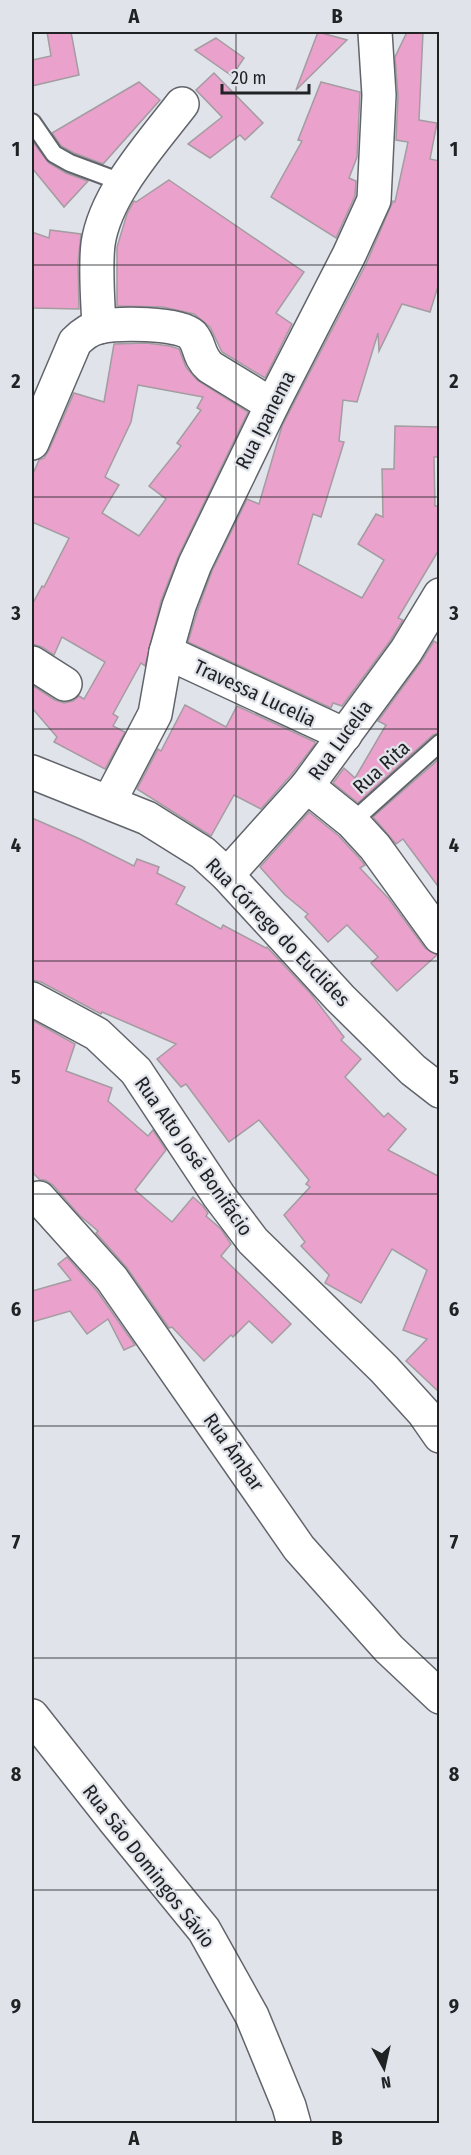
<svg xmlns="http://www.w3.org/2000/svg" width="471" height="2155" viewBox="0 0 471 2155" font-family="'Fira Sans Condensed',sans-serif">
  <rect width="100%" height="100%" fill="#e0e4ea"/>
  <g fill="#eaa1cc" stroke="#a39ca0" stroke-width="1.5" fill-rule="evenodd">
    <path d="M47,32h24l8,43 -47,11v-26l19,-4z"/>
    <path d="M318,32l29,8 -51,50z"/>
    <path d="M407,32h16l-4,88 18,3 -7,36 10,2v119l-10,32 -28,-8 -23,47 -1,-18 -21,69 -14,-2 -4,41 5,1 -23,75 -8,-3 -15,50 64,34 22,-38 -26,-16 18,-30 7,3 -1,-48h12l1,-43 45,1v30h-6l1,49h5v42l-42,70 5,2 -13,21 -48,65 -9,-3 -2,5 -143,-66 9,-30 15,-41 35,-72 12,5 23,-78 84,-162 27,-63 2,1 13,-60 -12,-2 2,-44 -3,-39z"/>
    <path d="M216,38l28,20 -12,18 -37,-26z"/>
    <path d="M214,73l49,50 -18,17 -5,-5 -30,23 -22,-14 34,-27 -26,-27z"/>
    <path d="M139,82l21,18 -57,64 -29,-11 -13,-7 -9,-13z"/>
    <path d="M321,82l39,10 -3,65 -8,21 7,3 -1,15 -19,42 -65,-41 31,-56 -4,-1z"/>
    <path d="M34,143l15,20 17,10 22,8 -24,26 -32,-39v-23z"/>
    <path d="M169,180l135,92 -28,41 16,11 -27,54 -43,-26 -12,-25 -16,-13 -31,-7 -46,-1v-59l10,-33 7,-13 2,1z"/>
    <path d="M50,230l31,4 -3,29 1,46 -47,-1v-76l17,6z"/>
    <path d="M146,343l24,3 9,3 7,18 11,13 51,32 -70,145 -17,44 -16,65 -4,-3 -28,51 5,3 -5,9 12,6 -20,37 -51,-27 3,-5 -25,-29v-23l23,15 9,3 9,-2 6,-5 5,3 21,-37 -43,-25 -8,18 -12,-8 -10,-3v-39l10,-19 2,1 25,-49 -37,-16v-46l7,-16 5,-2 5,-8 25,-57 30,9 10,-58zM138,385l65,12 -6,11 4,2 -24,33 4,3 -32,40 17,13 -27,37 -37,-23 17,-28 -14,-8 26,-55z"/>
    <path d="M434,641l6,4v88l-7,2 -75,68 -25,-20 11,-15 11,10 31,-53 -8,-4 43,-59z"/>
    <path d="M185,705l41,22 11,-21 78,36v2l-23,30 -31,35 -27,-14 -23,41 -74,-47 21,-40 3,2z"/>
    <path d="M440,758v131l-37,-50 -7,5 -23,-27z"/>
    <path d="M309,812l30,24 21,23 5,6 -5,3 29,31 36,49 12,7 -40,36 -26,-28 7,-6 -31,-32 -19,17 -23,-25 3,-3 -23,-19 -25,-28z"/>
    <path d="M32,818l48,21 54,27 3,-7 22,8 -2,6 28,14 -9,17 45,25 2,-4 43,23 1,-1 44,47 33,43 -3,3 20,19 -16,18 39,40 4,-4 18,16 -18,21 52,27v216l-34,-32 21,-22 -24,-9 24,-60 -35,-21 -31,54 -36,-20 4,-8 -28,-29 4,-4 -21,-27 26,-28 -4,-3 3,-4 -50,-60 -30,22 -43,-58 -5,3 -24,-28 19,-15 -74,-32 -1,2 -60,-32 -9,-2z"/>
    <path d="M32,1020l43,24 -9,27 46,17 -4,13 40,35 5,-6 13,20 -31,40 37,32 21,-25 10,9 5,7 -2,3 15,13 10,15 -10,12 70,68 -19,19 -23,-22 -16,16 -2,-2 -27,26 -32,-34 -3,1 -42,-60 -31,-35 2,-2 -19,-16 -26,-30 -8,-5h-5l-8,-8z"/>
    <path d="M67,1257l30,34 38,54 -11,5 -16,-31 -21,15 -17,-23 -38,11v-31l39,-11 -13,-16z"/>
  </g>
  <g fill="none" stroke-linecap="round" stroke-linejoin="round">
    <g stroke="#61646a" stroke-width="20">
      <g id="lane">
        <path d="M32,122l22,32 16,9 54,20"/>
        <path d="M352,822l88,-79"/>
      </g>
    </g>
    <g stroke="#61646a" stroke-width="36">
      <g id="street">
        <path d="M99,327c-1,-25 -4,-58 -1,-83 7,-50 54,-101 84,-140"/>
        <path d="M32,443l43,-101c7,-7 14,-13 24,-15 18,-4 79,-5 93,8 9,10 5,20 18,32l62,38"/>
        <path d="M166,652l179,83"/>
        <path d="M32,663l33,21"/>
        <path d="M307,786l45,36 23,25 65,90"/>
        <path d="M109,802l46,-88 11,-62 13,-46 16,-42 77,-159 77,-150 25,-55 5,-105 -4,-63"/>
        <path d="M227,875l80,-89 99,-135 34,-56"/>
        <path d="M39,1198l73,81 187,269 90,101 51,48"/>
        <path d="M32,1716l83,105 89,109 48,86 37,90 5,18"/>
      </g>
    </g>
    <g stroke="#61646a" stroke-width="36">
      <g id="secondary">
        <path d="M32,772l115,46 56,35 24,22 113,123 73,72 27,21"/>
        <path d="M32,999l65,35 39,37 83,125 34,45 131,128 40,44 16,23"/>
      </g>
    </g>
    <use href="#lane" stroke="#fff" stroke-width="16"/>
    <use href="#street" stroke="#fff" stroke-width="33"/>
    <use href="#secondary" stroke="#fff" stroke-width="33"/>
  </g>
  <path fill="none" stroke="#212224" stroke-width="1.5" stroke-opacity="0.55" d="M236,32v2092M32,265h408M32,497h408M32,729h408M32,961h408M32,1194h408M32,1426h408M32,1658h408M32,1890h408"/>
  <g text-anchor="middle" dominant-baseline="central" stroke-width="4.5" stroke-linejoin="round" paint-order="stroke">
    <g font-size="20" fill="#212224" stroke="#e0e4ea">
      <text transform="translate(265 420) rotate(-63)">Rua Ipanema</text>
      <text transform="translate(255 693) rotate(25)">Travessa Lucelia</text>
      <text transform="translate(340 740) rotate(-54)">Rua Lucelia</text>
      <text transform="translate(381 767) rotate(-42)">Rua Rita</text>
      <text transform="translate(278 932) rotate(46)">Rua Córrego do Euclides</text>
      <text transform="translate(194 1156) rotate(55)">Rua Alto José Bonifácio</text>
      <text transform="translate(234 1452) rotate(55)">Rua Âmbar</text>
      <text transform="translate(149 1866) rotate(52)">Rua São Domingos Sávio</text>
    </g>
  </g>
  <rect width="471" height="2155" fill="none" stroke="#e0e4ea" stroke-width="66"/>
  <g transform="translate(384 2068) rotate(172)" stroke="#e0e4ea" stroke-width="4.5" paint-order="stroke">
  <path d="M0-4.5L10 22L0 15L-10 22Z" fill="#212224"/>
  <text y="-9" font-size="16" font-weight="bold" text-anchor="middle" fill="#212224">N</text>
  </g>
  <path d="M222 84v9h87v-9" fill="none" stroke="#212224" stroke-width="3"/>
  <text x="231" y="84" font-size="18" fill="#212224" stroke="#e0e4ea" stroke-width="4.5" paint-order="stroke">20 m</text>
  <rect x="33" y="33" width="405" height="2089" fill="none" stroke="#212224" stroke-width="2"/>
  <g font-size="20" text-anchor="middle" font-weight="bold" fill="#212224">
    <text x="134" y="23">A</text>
    <text x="337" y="23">B</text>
    <text x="16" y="156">1</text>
    <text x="454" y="156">1</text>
    <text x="16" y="388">2</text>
    <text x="454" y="388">2</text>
    <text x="16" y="620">3</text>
    <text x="454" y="620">3</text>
    <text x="16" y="852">4</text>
    <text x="454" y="852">4</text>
    <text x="16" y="1084">5</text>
    <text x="454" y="1084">5</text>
    <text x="16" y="1316">6</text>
    <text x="454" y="1316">6</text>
    <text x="16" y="1549">7</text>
    <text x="454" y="1549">7</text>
    <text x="16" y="1781">8</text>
    <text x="454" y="1781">8</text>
    <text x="16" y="2013">9</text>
    <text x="454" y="2013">9</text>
    <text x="134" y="2145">A</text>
    <text x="337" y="2145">B</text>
  </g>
</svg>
